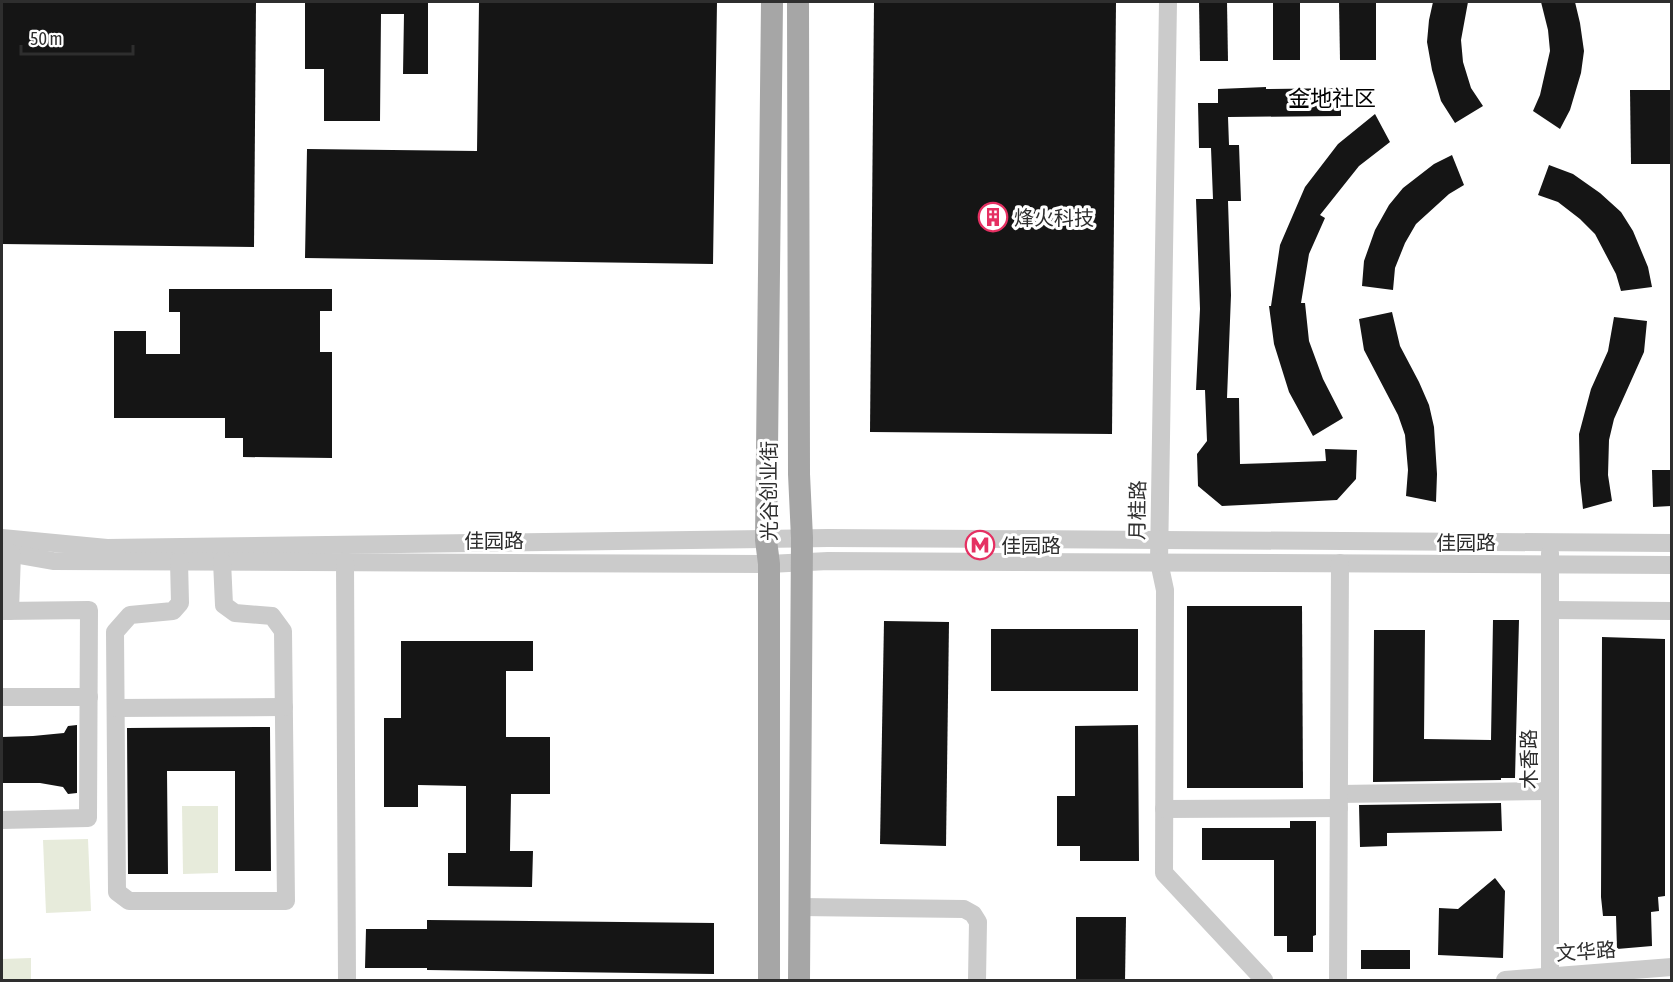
<svg xmlns="http://www.w3.org/2000/svg" width="1673" height="982" viewBox="0 0 1673 982" font-family="'Asap Condensed','Noto Sans SC',sans-serif">
  <rect width="100%" height="100%" fill="#fff"/>
  <g fill="#e7ebdb">
    <path d="M182,806h36v67l-35,1z"/>
    <path d="M88,839l3,72 -45,2 -3,-73z"/>
    <path d="M31,958v22h-29v-21z"/>
  </g>
  <g fill="#151515">
    <path d="M2,2h254l-2,245 -252,-3z"/>
    <path d="M305,2h123v72h-25l1,-60h-23l-1,107h-56v-52h-19z"/>
    <path d="M479,2h238l-4,262 -408,-6 2,-109 170,2z"/>
    <path d="M874,2h242l-4,432 -242,-2z"/>
    <path d="M1199,2h28l1,59h-28z"/>
    <rect x="1273" y="2" width="27" height="58"/>
    <path d="M1339,2h37v58h-36z"/>
    <path d="M1433,2h35l-7,38 2,22 8,26 12,18 -28,17 -14,-22 -9,-31 -5,-28 2,-22z"/>
    <path d="M1541,2h34l5,21 4,28 -3,22 -11,37 -10,19 -27,-18 7,-16 10,-44 -2,-21z"/>
    <path d="M1266,87v2l83,-1v18h-8v10l-113,1 1,28h10l2,56h-13l3,94 -4,103h12l1,66 86,-3 -1,-12 32,1 -1,29 -19,21 -115,6 -24,-20 -1,-32 10,-13 -2,-51h-9l4,-81 -4,-110h17l-2,-51h-12l-1,-45h20v-14z"/>
    <path d="M1630,90h41v74h-40z"/>
    <path d="M1375,114l15,28 -31,24 -39,49 5,3 -16,36 -8,49h4l4,38 14,38 20,39 -30,18 -24,-44 -15,-48 -5,-38h2l9,-61 25,-58 33,-43z"/>
    <path d="M1452,155l12,30 -15,9 -33,30 -11,19 -10,25 -2,22 -31,-4 2,-25 11,-31 14,-25 14,-17 31,-24z"/>
    <path d="M1549,165l24,9 27,19 21,19 12,19 15,36 4,20 -31,4 -5,-17 -21,-40 -15,-15 -22,-17 -20,-7z"/>
    <path d="M169,289h163v22h-12v41h12v106l-89,-1v-19h-18v-20h-111v-87h32v23h34v-42h-11z"/>
    <path d="M1392,312l8,34 19,36 10,23 5,22 3,47 -1,28 -30,-6 2,-26 -3,-35 -7,-20 -34,-65 -5,-31z"/>
    <path d="M1614,317l33,4 -3,31 -30,67 -5,21 -1,35 4,26 -29,8 -3,-28 -1,-47 12,-45 17,-38z"/>
    <path d="M1652,470h19v36l-18,1z"/>
    <path d="M1187,606h115l1,182h-116z"/>
    <path d="M1493,620h26l-4,158h-14v2l-128,2 1,-152h51l-1,109 67,1z"/>
    <path d="M884,621l65,1 -3,224 -66,-2z"/>
    <rect x="991" y="629" width="147" height="62"/>
    <path d="M1602,637l63,2v257l-7,1 1,14 -8,1 1,34 -35,3 -1,-33h-13l-2,-19z"/>
    <path d="M401,641h132v30h-27v66h44v57h-39l-1,57h23l-1,36 -84,-1v-33h18v-67l-48,-1v22h-34v-89h17z"/>
    <path d="M77,725v68l-9,1 -5,-7 -23,-4h-38v-46l31,-1 31,-3 4,-7z"/>
    <path d="M1138,725l1,136h-59v-15h-23v-50h18v-70z"/>
    <path d="M270,727l1,144h-36v-100h-68l1,103h-40l-1,-146z"/>
    <path d="M1501,803l1,28 -115,2v13l-27,1 -1,-42z"/>
    <path d="M1290,821h26v114l-3,1v16h-26v-16h-13v-76h-72v-32h88z"/>
    <path d="M1495,878l10,13 -2,67 -65,-3 1,-47 19,1z"/>
    <path d="M1076,917h50l-1,64h-49z"/>
    <path d="M427,920l287,3v51l-287,-4v-2h-62l1,-39h61z"/>
    <rect x="1361" y="950" width="49" height="19"/>
  </g>
  <g fill="none" stroke-linecap="round" stroke-linejoin="round">
    <g stroke="#cbcbcb" stroke-width="18">
      <path d="M1168,2l-9,560 6,28 -1,283 100,107"/>
      <path d="M2,538l105,10 721,-10 844,5"/>
      <path d="M2,552l51,9 716,3 59,-3 844,4"/>
      <path d="M179,561l1,42 -7,8 -43,4 -15,17 2,260 12,9h157l-3,-270 -11,-15 -37,-3 -11,-8 -2,-44"/>
      <path d="M345,561l2,419"/>
      <path d="M1550,610l122,1"/>
      <path d="M2,611l87,-1 -1,208 -86,2"/>
      <path d="M10,611l2,-57"/>
      <path d="M2,697h87"/>
      <path d="M116,708l168,-1"/>
      <path d="M1339,794l211,-3"/>
      <path d="M1164,809l175,-1"/>
      <path d="M800,907l164,2 9,5 5,8 -1,58"/>
      <path d="M1550,976v-423"/>
      <path d="M1338,980l2,-417"/>
      <path d="M1505,980l167,-13"/>
    </g>
    <g stroke="#a6a6a6" stroke-width="22">
      <path d="M798,2l1,472 3,64 -3,442"/>
      <path d="M769,980v-416l-3,-24 6,-538"/>
    </g>
  </g>
  <defs>
    <g id="building-ring" transform="scale(1.5)"><circle r="9.5" fill="#fff" stroke="#e53062" stroke-width="1.5"/><path d="M-4-6H4V6H1V3H-1V6H-4ZM-2.5-4.3h1.7v1.8h-1.7ZM.8-4.3h1.7v1.8H.8ZM-2.5-1h1.7V.8h-1.7ZM.8-1h1.7V.8H.8Z" fill="#e53062"/></g>
    <g id="metro-ring" transform="scale(1.5)"><circle r="9.5" fill="#fff" stroke="#e53062" stroke-width="1.5"/><path d="M-5.5 5V-5H-3L0 0L3-5H5.5V5H3V-.5L0 4L-3-.5V5Z" fill="#e53062"/></g>
  </defs>
  <g fill-rule="evenodd">
    <use href="#building-ring" x="993" y="217"/>
    <use href="#metro-ring" x="980" y="545"/>
  </g>
  <g text-anchor="middle" dominant-baseline="central" stroke-width="6" stroke-linejoin="round" paint-order="stroke">
    <g font-size="20" fill="#2e2e2e" stroke="#fff" text-anchor="start">
      <text x="1014" y="217">烽火科技</text>
      <text x="1001" y="545">佳园路</text>
    </g>
    <g font-size="20" fill="#2e2e2e" stroke="#fff">
      <text transform="translate(768 491) rotate(-90)">光谷创业街</text>
      <text transform="translate(1137 510) rotate(-89)">月桂路</text>
      <text x="494" y="540">佳园路</text>
      <text x="1466" y="542">佳园路</text>
      <text transform="translate(1528 759) rotate(-90)">木香路</text>
      <text transform="translate(1586 951) rotate(-4)">文华路</text>
    </g>
    <g font-size="22" fill="#000" stroke="#fff">
      <text x="1332" y="98">金地社区</text>
    </g>
  </g>
  <rect width="1673" height="982" fill="none" stroke="#2e2e2e" stroke-width="6"/>
  <path d="M21 45v9h112v-9" fill="none" stroke="#2e2e2e" stroke-width="3"/>
  <text x="30" y="45" font-size="18" fill="#2e2e2e" stroke="#ffffff" stroke-width="4.5" paint-order="stroke">50 m</text>
</svg>
